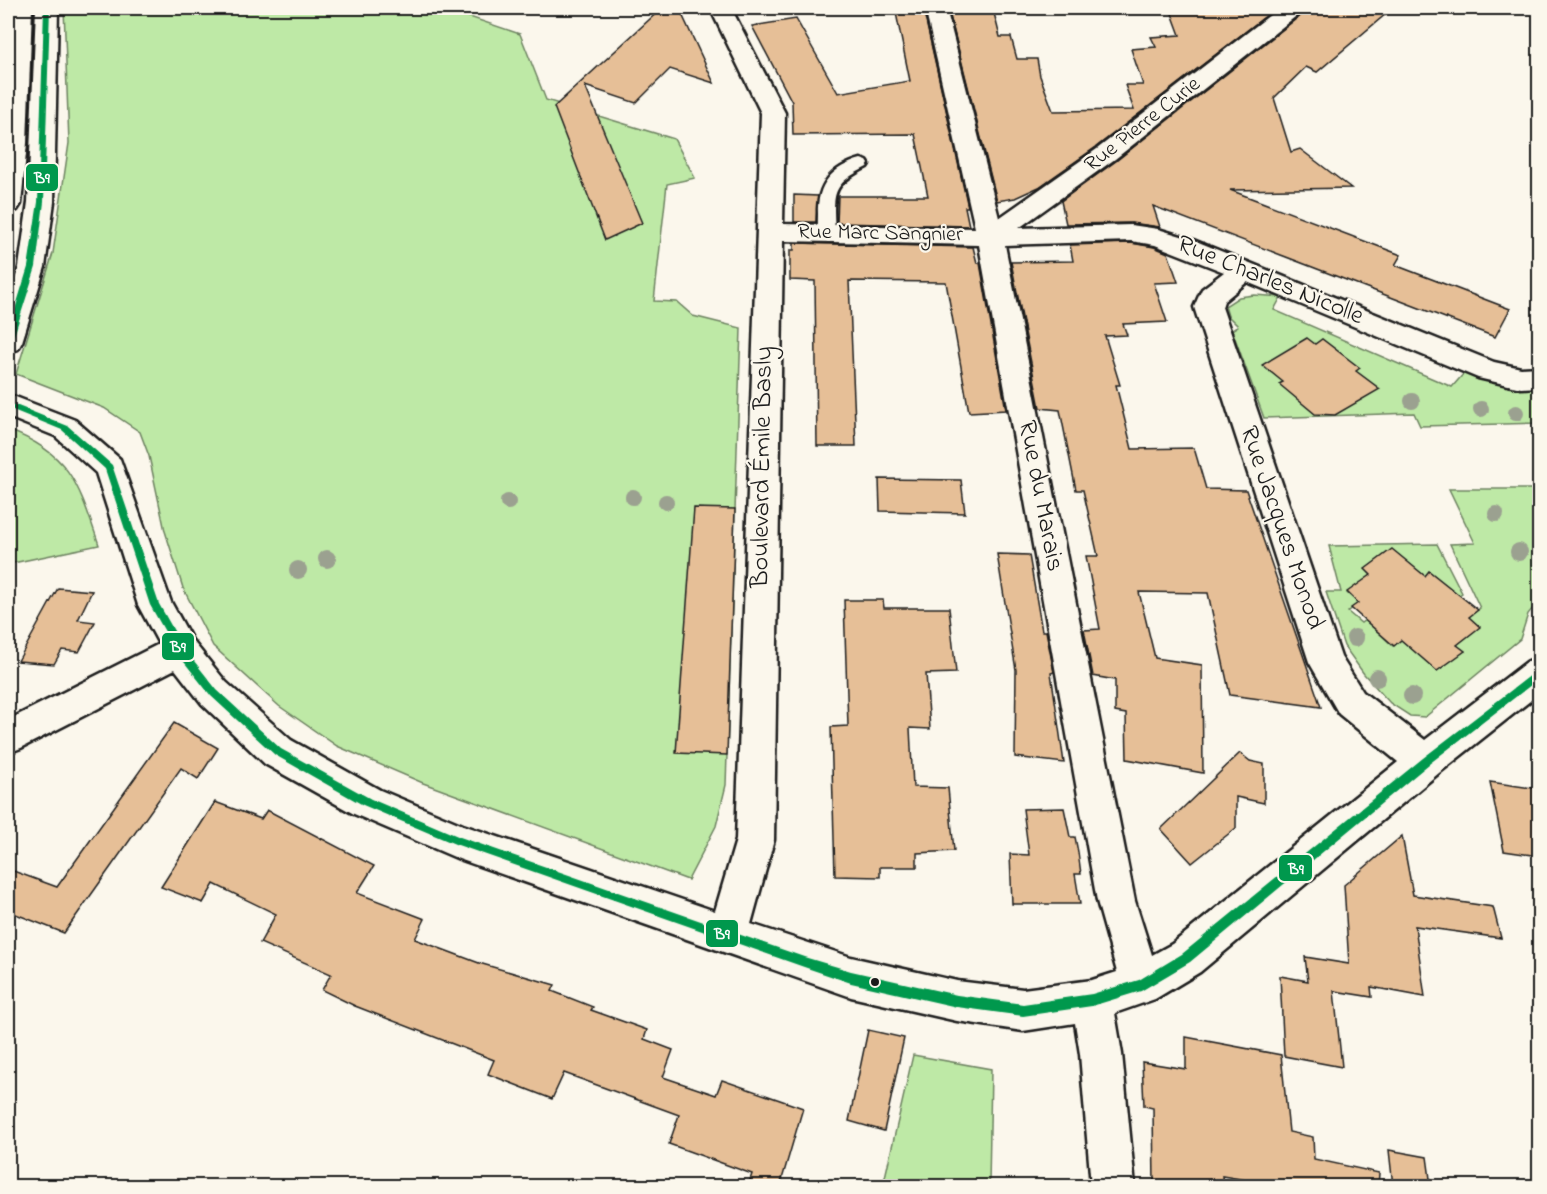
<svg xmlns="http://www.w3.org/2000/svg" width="1547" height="1194" viewBox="0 0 1547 1194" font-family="'Indie Flower',sans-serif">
  <rect width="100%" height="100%" fill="#fbf7ec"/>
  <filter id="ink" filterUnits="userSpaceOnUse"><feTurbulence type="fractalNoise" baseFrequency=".0167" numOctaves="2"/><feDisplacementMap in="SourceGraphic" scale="12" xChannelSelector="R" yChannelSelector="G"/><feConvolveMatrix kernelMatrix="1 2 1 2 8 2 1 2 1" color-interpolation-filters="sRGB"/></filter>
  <g filter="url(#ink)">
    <g fill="#bee9a6" stroke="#6d8261" stroke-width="1.5">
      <path d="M64,8h379l77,26 26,66 128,39 21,39 -28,6 -13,117 23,1 16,14 48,12 -15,457 -10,41 -28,54 -265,-97 -86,-37 -58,-40 -66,-60 -30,-58 -18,-57 -16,-75 -9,-24 -36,-24 -88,-34 37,-121 16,-110z"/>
      <path d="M1254,295l27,2 -7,13 178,77 14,-16c24,10 47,17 73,16v36l-119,3 -6,-13 -150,5 -32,-88 6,-4 -10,-10 -3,-10 14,-9z"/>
      <path d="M8,430c63,23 71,56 91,115l-91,19z"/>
      <path d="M1449,489h90v112l-11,13 -8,25 -95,78 -15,-1 -20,-13 -26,-29 -20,-28 -18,-54h15l-12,-46 108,-2 25,49 -3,2 -30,-24 -4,5 -33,-26 -26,19 5,6 -24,18 11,10 -10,9 13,11 4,-3 28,26 8,-6 63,11 -7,-6 12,-28 11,-9 -30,-64 25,-1z"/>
      <path d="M913,1055l78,14 -2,117h-106z"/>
    </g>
    <g fill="#e6bf97" stroke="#1c1c1c" stroke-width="1.5">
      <path d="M662,8h17l35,75 -44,-14 -34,34 -51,-17 57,137 -37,17 -51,-133z"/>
      <path d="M895,8h28l45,199h-3l4,19 -132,-3 1,-27h90l-13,-62 -122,1 -1,-33 -40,-76 44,-7 42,74 72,-12z"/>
      <path d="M948,8l45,1 7,28h11l6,22h20l3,17 13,35 81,-1 -9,-25h18l-12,-36 25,-2 -5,-10 29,-2 -10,-27h106l-180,139 -57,40 -24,11 -18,3z"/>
      <path d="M1304,8h89l-76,64 -11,-5 -32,31 17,54 9,-3 51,39 -121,2 171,65 -6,10 115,44 -15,28 -342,-131 7,21 -29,-4 -65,1 -5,-23 55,-40 185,-146z"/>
      <path d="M794,195l24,1 -2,26h-22z"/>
      <path d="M794,243l179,4 4,16h3l26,147 -37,2 -23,-130 -97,-1 7,165h-39l-2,-165 -25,-1v-30h4z"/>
      <path d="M1131,243l23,4 14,6 10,29 -24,1 13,39 -44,2 4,11 -22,1 15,49h-4l16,64 62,-1 12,41 40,1 75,217 -91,-12 -22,-102 -69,-1 16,66 47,7 1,108 -76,-14 -1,-45 -11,-2v-32l-22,-4 -9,-46 16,-1 -14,-73h12l-15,-66h-7l-16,-80 -20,-2 -29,-146 62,-1 -3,-16z"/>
      <path d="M1307,338l8,6 7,-5 38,29 -4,3 24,18 -45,26 -20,-1 -36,-30 4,-2 -21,-17z"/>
      <path d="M879,479l82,1 4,33 -85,-2z"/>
      <path d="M694,508l41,1 -8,246 -51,-2z"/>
      <path d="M1392,549l33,27 4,-5 49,39 -9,7 11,10 -23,18 8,6 -28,20 -36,-31 -7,6 -43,-38 7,-5 -11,-11 24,-17 -6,-6z"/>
      <path d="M997,554l32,1 13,76h4l8,41 -3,1 13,90 -49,-6 1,-87z"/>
      <path d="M58,588l34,3 -14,29 17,2 -16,30 -17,-2 -8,14 -36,-3z"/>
      <path d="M844,600h39l1,8h65l7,65 -30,1 4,55 -20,-1 3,59 35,1 6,63 -37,2v14h-37v10l-45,-1 -4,-149 17,-1z"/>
      <path d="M174,723l44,25 -20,31 -17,-11 -117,165 -56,-22v-42l49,18z"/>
      <path d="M1240,753l10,8 14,3v39l-28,-6v31l-44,35 -31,-34z"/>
      <path d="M1490,782l49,7v67l-35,-5z"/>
      <path d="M215,802l46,17 6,-9 107,56 -17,27 68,26 -10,20 64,24 76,22 -3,6 41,16 -2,3 56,20 -3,9 29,11 -10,27 53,18 6,-15 81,28 -23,78h-32l4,-12 -83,-30 10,-29 -115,-42 -12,26 -64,-25 6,-14 -139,-54 -33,-16 9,-16 -71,-31 16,-29 -62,-30 -11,19 -42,-16z"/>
      <path d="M1064,808l6,29h5l3,15 3,22h-6l5,30h-68l-2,-50 19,1 -6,-46z"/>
      <path d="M1402,836l11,59 80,12 8,31 -86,-12 10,71 -54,-10 1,10 -38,-6 8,76 -58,-11 -4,-80 28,5 -3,-24 44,7 -5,-79z"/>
      <path d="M868,1030l36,8 -20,93 -35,-10z"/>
      <path d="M1186,1037l95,18 8,77 24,5 1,22 65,14 -1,13h-96l-60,-10 1,10h-69l-1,-78 -9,-2 -2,-44 44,7z"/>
      <path d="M1389,1150l38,7 4,29h-38z"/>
    </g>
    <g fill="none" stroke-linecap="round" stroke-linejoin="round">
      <g stroke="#1c1c1c" stroke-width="5">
        <path id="service" d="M861,159l6,2 2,3 -2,3c-38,19 -33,27 -32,66l-2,4h-12c-4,-7 -3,-16 -3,-23 -1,-30 14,-47 43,-55z"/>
      </g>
      <g stroke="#1c1c1c" stroke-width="5">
        <path id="minor" d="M710,8h21l54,105 -2,111 192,4 -50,-220h21l53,210 98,-69 182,-141h23l-2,5 -185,146 -96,69 112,-3 27,4 33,10 303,123 27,6 19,-1v20l-19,1 -43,-10 -231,-96 -23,19 -2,6 119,350 22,35 62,48 103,-79 12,-4v36l-101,80 -239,199 -45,27 -40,14 7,41 13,132h-44l-11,-132 -5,-31 -52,8 -66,-10 -106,-24 -392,-138 -105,-45 -89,-50 -63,-60 -27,-35 -154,79 -13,5v-33l151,-76 -21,-39 -42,-132 -41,-37 -47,-19v-23l67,26 45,39 51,143 21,38 34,42 65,58 89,50 83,35 252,86 21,-71 25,-727zM783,241l196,4 118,656 20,71 -25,8 -69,9 -66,-8 -106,-24 -100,-33 23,-84zM1131,241l24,4 69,27 -22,17 -8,18 115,355 30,52 59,48 -226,182 -20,11 -17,-54 -130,-656z"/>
      </g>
      <g stroke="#1c1c1c" stroke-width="5">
        <g id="secondary">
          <path d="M10,8h22l-5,135 -6,61 -4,6 -9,2v-153z"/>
          <path d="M36,8h22l-4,194 -9,65 -23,75 -4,7 -10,3v-51l11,-34 9,-65z"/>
        </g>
      </g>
      <use href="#service" fill="#fbf7ec" fill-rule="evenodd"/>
      <use href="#minor" fill="#fbf7ec" fill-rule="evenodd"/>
      <use href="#secondary" fill="#fbf7ec" fill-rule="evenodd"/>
      <g stroke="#fbf7ec" stroke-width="5">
        <g id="bus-1">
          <path d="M44,8h6l-6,194 -8,65 -24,75 -4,3v-13l20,-65 10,-65z"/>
          <path d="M8,402l60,24 44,39 47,139 24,43 34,43 64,59 90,50 89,38 344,120 47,14 106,24 66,9 69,-10 47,-14 43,-26 241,-196 117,-90v10l-111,86 -239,198 -49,29 -49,15 -69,10 -66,-9 -106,-24 -47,-16 -349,-123 -92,-39 -88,-50 -64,-59 -34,-43 -27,-48 -45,-136 -43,-39 -54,-22z"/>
        </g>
      </g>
      <use href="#bus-1" fill="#00984d" fill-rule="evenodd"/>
    </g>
    <g fill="#9ba190">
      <circle cx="1412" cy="401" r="8"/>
      <circle cx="1481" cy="409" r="8"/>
      <circle cx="1516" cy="413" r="8"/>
      <circle cx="633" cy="497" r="8"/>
      <circle cx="508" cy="502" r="8"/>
      <circle cx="666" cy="502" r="8"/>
      <circle cx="1496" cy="514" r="8"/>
      <circle cx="1519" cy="552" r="9"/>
      <circle cx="327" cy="559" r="9"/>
      <circle cx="298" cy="570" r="9"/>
      <circle cx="1355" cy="638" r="9"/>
      <circle cx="1377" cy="678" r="9"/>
      <circle cx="1412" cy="696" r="9"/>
    </g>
  </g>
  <circle fill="#1c1c1c" stroke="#fbf7ec" stroke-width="2" cx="875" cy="982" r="5"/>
  <g text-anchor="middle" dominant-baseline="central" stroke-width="4.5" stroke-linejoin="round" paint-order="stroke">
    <g font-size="22" fill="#1c1c1c" stroke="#fbf7ec">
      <text transform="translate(1143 125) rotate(-38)">Rue Pierre Curie</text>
      <text transform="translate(880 234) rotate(1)">Rue Marc Sangnier</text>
    </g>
    <g font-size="26" fill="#1c1c1c" stroke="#fbf7ec">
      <text transform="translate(1270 281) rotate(22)">Rue Charles Nicolle</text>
      <text transform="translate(763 467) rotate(-89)">Boulevard Émile Basly</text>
      <text transform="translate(1040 496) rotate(79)">Rue du Marais</text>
      <text transform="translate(1281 528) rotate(71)">Rue Jacques Monod</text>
    </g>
  </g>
  <g stroke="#fbf7ec" stroke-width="2">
    <rect x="25" y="163" width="34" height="29" rx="6" fill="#00984d"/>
    <rect x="161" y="632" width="34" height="29" rx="6" fill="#00984d"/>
    <rect x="1278" y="854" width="35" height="28" rx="6" fill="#00984d"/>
    <rect x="705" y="919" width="34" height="29" rx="6" fill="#00984d"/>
  </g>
  <g font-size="16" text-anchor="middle" font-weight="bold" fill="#fff">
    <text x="42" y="183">B9</text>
    <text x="178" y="652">B9</text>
    <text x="1296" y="874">B9</text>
    <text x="722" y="939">B9</text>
  </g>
  <rect width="1547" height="1194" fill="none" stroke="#fbf7ec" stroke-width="30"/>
  <rect x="15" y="15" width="1517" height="1164" fill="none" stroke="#1c1c1c" stroke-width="2" filter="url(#ink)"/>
</svg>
